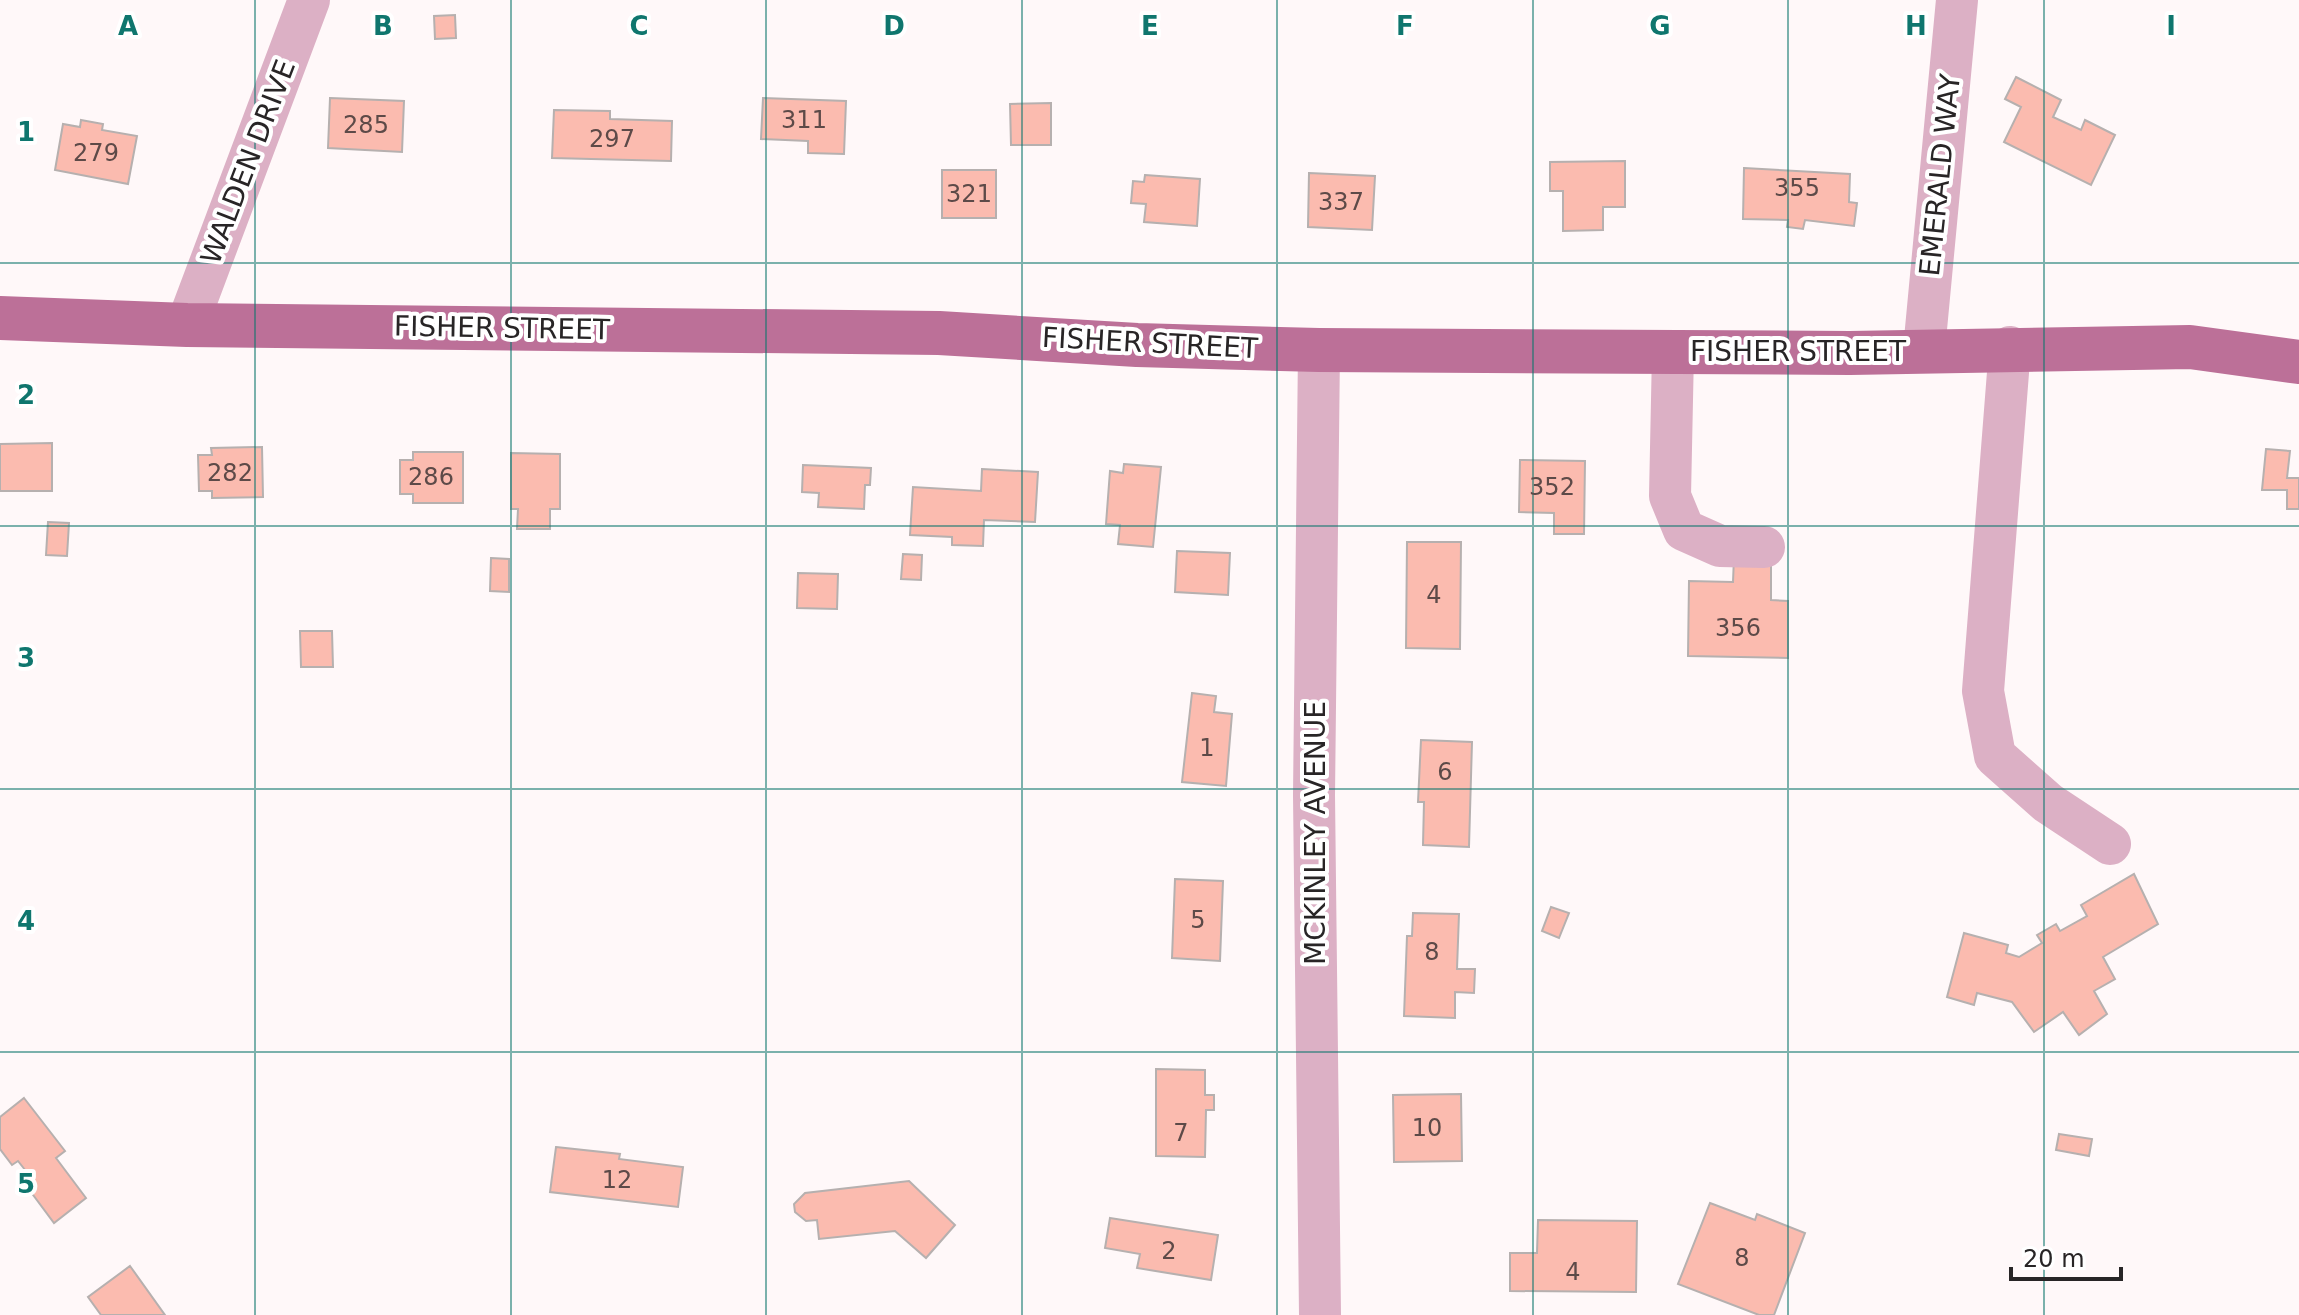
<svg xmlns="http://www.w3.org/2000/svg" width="2299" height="1315" viewBox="0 0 2299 1315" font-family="'DejaVu Sans',sans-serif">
  <rect width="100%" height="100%" fill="#fff8f9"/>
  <g fill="#fbbbaf" stroke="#b6b0af" stroke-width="2">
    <path d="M455,15l1,23 -21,1 -1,-23z"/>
    <path d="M2016,77l45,23 -8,17 28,13 4,-10 30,15 -24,50 -87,-43 17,-35 -16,-8z"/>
    <path d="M330,98l74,3 -2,51 -74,-4z"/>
    <path d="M763,98l83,3 -2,53 -36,-1v-12l-47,-2z"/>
    <path d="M1051,103v42h-40l-1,-41z"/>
    <path d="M554,110l56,1v8l62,2 -1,40 -119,-3z"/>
    <path d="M81,120l22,4 -1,6 35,6 -9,48 -73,-14 8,-46 17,3z"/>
    <path d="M1625,161v46h-22v23l-40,1v-40h-13v-29z"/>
    <path d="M1744,168l106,6 -1,28 8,1 -3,23 -49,-6 -2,9 -16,-2 1,-7 -45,-1z"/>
    <rect x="942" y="170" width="54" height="48"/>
    <path d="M1309,173l66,3 -3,54 -64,-3z"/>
    <path d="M1145,175l55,4 -3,47 -53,-4 2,-18 -15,-1 2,-22 11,1z"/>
    <path d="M52,443v48h-52v-47z"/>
    <path d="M262,447l1,50 -51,1v-7h-13l-1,-36h14l-1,-7z"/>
    <path d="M2266,449l24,2 -3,27h12v31h-12v-19h-25z"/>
    <path d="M413,452h50v51h-50v-9h-13v-34h13z"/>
    <path d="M511,453l49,1v55h-10v20h-33l1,-20h-7z"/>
    <path d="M1520,460l65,1 -1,73h-30v-21l-35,-1z"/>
    <path d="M1124,464l37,3 -8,80 -35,-3 2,-19 -14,-1 4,-53 13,2z"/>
    <path d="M803,465l68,3 -1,17h-5l-1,24 -46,-2 1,-14 -17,-1z"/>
    <path d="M982,469l56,3 -3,50 -51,-2 -1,26 -31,-1v-8l-42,-2 3,-48 68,4z"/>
    <path d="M48,522l21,1 -2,33 -21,-1z"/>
    <path d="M1407,542h54l-1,107 -54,-1z"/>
    <path d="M1177,551l53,2 -2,42 -53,-3z"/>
    <path d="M903,554l19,1 -1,25 -20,-1z"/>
    <path d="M1734,557l37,1v42l17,1v57l-100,-2 1,-75 44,1z"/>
    <path d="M491,558l18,1v33l-19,-1z"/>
    <path d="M798,573l40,1 -1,35 -40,-1z"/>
    <path d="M300,631h32l1,36h-32z"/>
    <path d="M1192,693l24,3 -2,16 18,2 -6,72 -44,-4z"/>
    <path d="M1421,740l51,2 -3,105 -46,-2 1,-43h-6z"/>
    <path d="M2134,874l24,50 -55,33 12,22 -21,12 13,23 -28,21 -16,-23 -29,20 -22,-30 -35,-9 -3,12 -27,-8 17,-64 44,12 -2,8 13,4 23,-14 -5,-8 19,-11 4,7 27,-15 -6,-11z"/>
    <path d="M1175,879l48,2 -3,80 -48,-3z"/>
    <path d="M1551,907l18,6 -10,25 -17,-7z"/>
    <path d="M1413,913l46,1 -2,55h18l-1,24 -19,-1v26l-51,-2 3,-80h5z"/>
    <path d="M1156,1069l49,1v25h9v15h-8l-1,47 -49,-1z"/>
    <path d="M1461,1094l1,67 -68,1 -1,-67z"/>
    <path d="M24,1098l41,53 -9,7 30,40 -32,25 -32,-43 7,-5 -11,-14 -6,4 -12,-16v-32z"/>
    <path d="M2059,1134l33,5 -3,17 -33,-6z"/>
    <path d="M556,1147l64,7 -1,5 64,8 -5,40 -128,-15z"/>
    <path d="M909,1181l46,44 -29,33 -31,-27 -76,8 -2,-19 -11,1 -11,-9 -1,-8 11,-11z"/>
    <path d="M1710,1203l45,17 2,-6 48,19 -31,82h-15l-81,-31z"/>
    <path d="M1110,1218l108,17 -7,45 -74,-12 3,-14 -35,-6z"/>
    <path d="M1538,1220l99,1 -1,71 -126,-1v-38h27z"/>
    <path d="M130,1266l35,49h-64l-13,-18z"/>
  </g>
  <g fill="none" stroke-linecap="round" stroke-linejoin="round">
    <g stroke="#dcb0c5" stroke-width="42">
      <path d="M187,325l122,-325"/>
      <path d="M2010,347l-27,344 12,65 53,47 62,41"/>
      <path d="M1319,350l-5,445 6,520"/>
      <path d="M1924,350l33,-350"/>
      <path d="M1673,352l-3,144 14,34 36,16 44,1"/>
    </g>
    <path stroke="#bc7098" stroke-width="44" d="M0,318l187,7 752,8 198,12 182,5 531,3 340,-6 109,15"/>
  </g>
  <path fill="none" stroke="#0f766e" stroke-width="2" stroke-opacity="0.55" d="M255,0v1315M511,0v1315M766,0v1315M1022,0v1315M1277,0v1315M1533,0v1315M1788,0v1315M2044,0v1315M0,263h2299M0,526h2299M0,789h2299M0,1052h2299"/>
  <g text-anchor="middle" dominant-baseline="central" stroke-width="8" stroke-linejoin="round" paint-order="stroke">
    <g font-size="24" fill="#5d4a48">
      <text x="804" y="120">311</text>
      <text x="366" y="125">285</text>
      <text x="612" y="139">297</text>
      <text x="96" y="153">279</text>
      <text x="1797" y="188">355</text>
      <text x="969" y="194">321</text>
      <text x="1341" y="202">337</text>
      <text x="230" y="473">282</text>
      <text x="431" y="477">286</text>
      <text x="1552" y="487">352</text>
      <text x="1434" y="595">4</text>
      <text x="1738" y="628">356</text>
      <text x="1207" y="748">1</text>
      <text x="1445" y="772">6</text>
      <text x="1198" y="920">5</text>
      <text x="1432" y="952">8</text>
      <text x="1427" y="1128">10</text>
      <text x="1181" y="1133">7</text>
      <text x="617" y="1180">12</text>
      <text x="1169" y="1251">2</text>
      <text x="1742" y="1258">8</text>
      <text x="1573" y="1272">4</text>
    </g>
    <g font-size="28" fill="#282526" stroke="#fff">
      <text transform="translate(248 162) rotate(-69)">WALDEN DRIVE</text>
      <text transform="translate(1940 175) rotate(-84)">EMERALD WAY</text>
      <text transform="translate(502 328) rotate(1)">FISHER STREET</text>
      <text transform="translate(1150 343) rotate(3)">FISHER STREET</text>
      <text x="1798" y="351">FISHER STREET</text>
      <text transform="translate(1315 833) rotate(-90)">MCKINLEY AVENUE</text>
    </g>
  </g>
  <g font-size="26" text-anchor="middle" font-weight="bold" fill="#0f766e" stroke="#fff" stroke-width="8" stroke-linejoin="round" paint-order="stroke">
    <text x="128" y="35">A</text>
    <text x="383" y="35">B</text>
    <text x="639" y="35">C</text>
    <text x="894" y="35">D</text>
    <text x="1150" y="35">E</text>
    <text x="1405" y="35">F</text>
    <text x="1660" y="35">G</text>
    <text x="1916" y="35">H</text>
    <text x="2171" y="35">I</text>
    <text x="26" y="141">1</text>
    <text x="26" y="404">2</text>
    <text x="26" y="667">3</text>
    <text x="26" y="930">4</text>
    <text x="26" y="1193">5</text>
  </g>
  <path d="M2011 1267v12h110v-12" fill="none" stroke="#282526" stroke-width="4"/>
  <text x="2023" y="1267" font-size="24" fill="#282526" stroke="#ffffff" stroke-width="6" paint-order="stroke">20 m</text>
</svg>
